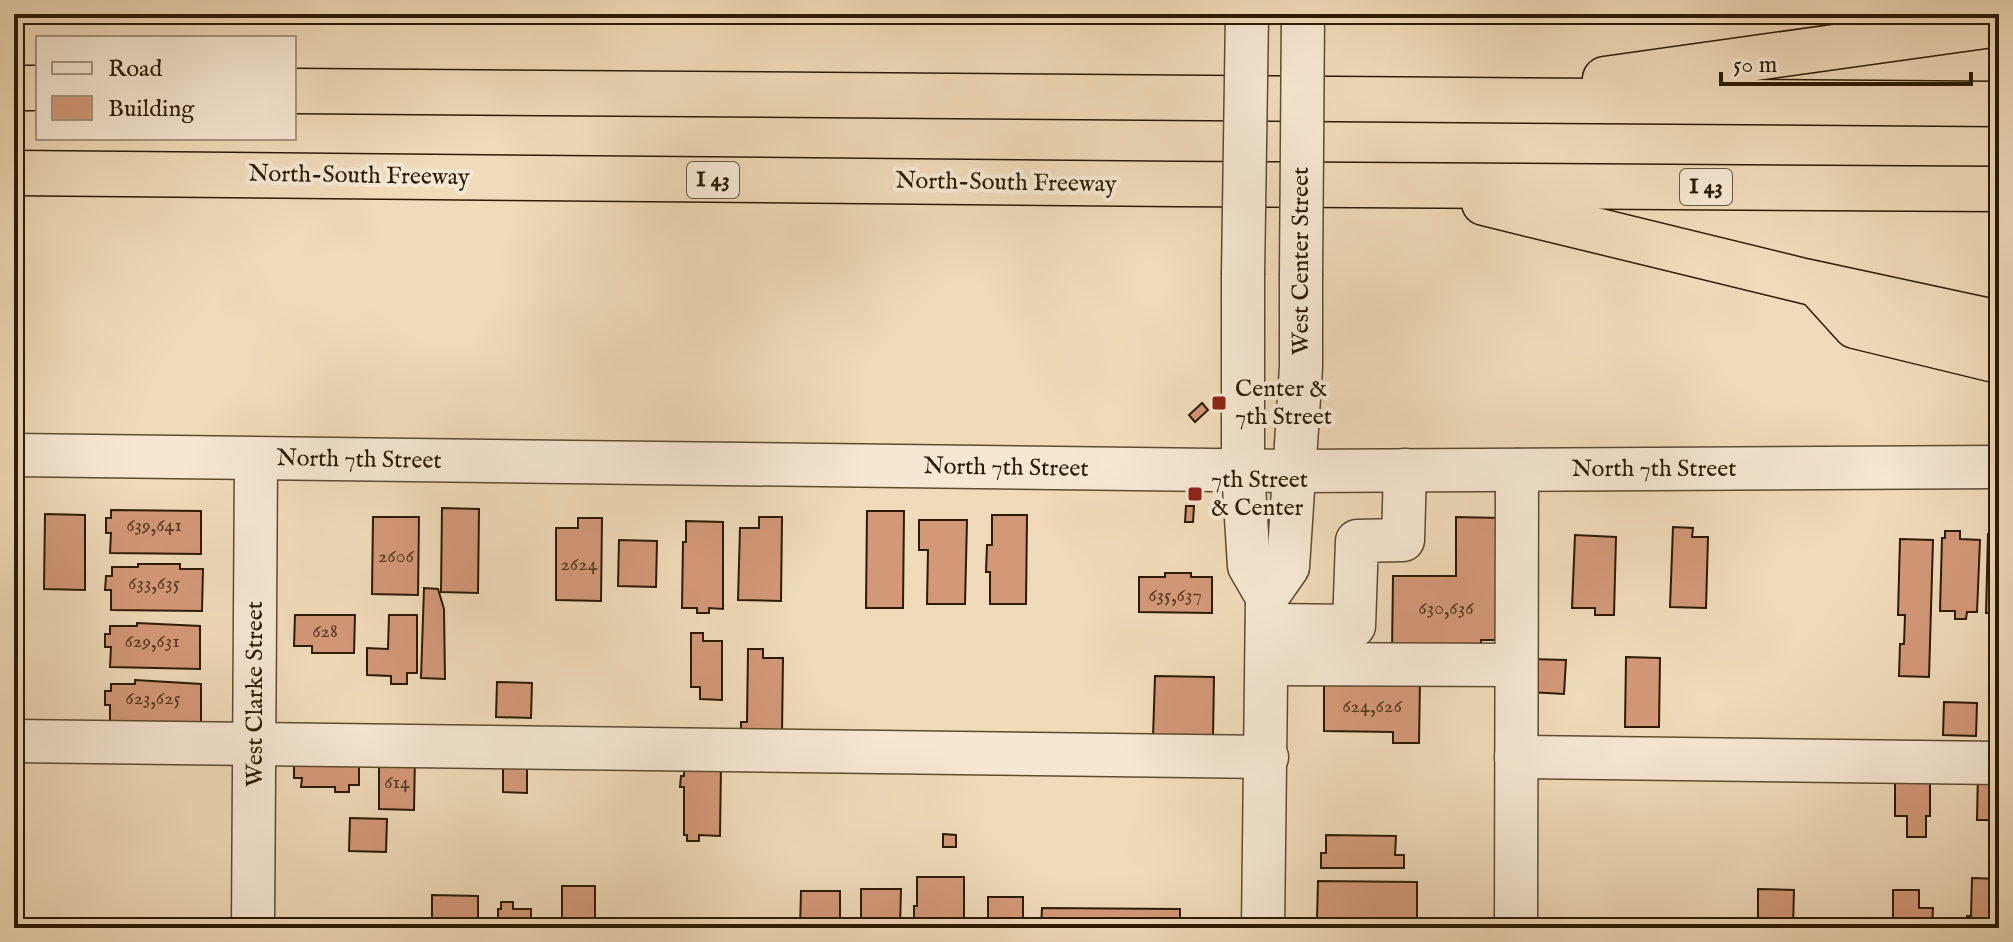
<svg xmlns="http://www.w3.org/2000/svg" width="2013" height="942" viewBox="0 0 2013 942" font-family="'IM FELL English',serif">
  <rect width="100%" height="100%" fill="#efdab9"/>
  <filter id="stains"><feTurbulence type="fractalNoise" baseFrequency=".0025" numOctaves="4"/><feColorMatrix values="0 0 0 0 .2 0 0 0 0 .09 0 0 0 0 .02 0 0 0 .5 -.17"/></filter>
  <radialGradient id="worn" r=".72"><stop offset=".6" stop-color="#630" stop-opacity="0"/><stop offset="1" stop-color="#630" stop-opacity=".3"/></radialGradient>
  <g fill="#d39878" stroke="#2c1b02" stroke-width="2">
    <path d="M1202,403l6,7 -13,12 -6,-7z"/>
    <path d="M1186,506h8l-1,16h-8z"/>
    <path d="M442,508l37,1 -1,84 -37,-1z"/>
    <path d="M111,510l90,1v43l-91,-1 1,-20h-5v-15h5z"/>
    <path d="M867,511h37l-1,97h-37z"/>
    <path d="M45,514l40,1v75l-41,-1z"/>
    <path d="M992,515h35l-1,89h-36v-32h-4l1,-27h5z"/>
    <path d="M373,517h46l-1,78 -46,-1z"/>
    <path d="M759,517h23l-1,84 -43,-1 2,-72h19z"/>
    <path d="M1456,517l43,1v122h-18v12l-89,-1 1,-75h63z"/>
    <path d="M578,518h24l-1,83 -45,-1v-72h22z"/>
    <path d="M14,520h9l-2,90h-7z"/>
    <path d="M919,520h48l-2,84h-38l1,-54h-9z"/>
    <path d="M686,521l37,1v87l-14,-1v5h-12v-5h-15l1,-66h3z"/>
    <path d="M1673,527l20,1 -1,9h16l-2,71 -36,-1z"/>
    <path d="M1945,531h15v8l20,1 -3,72h-10l-1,7h-11v-8h-15l2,-73h3z"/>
    <path d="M1988,534h11v79h-13z"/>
    <path d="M1575,535l41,2 -2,78h-19v-7h-23z"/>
    <path d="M1900,539l33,1 -4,137 -30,-1 1,-32h4l1,-29h-7z"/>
    <path d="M619,540l38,1 -1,46 -38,-1z"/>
    <path d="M138,564h42v5h23l-1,42 -91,-1v-20h-6l1,-14h6v-9h26z"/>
    <path d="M1165,573h26v4h21v36l-73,-1v-35h26z"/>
    <path d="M424,588l14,1 6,20 1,70 -24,-1z"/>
    <path d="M295,615h60l-1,38h-42v-7h-18z"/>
    <path d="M389,615h28v58h-10v11h-16v-8l-24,-1v-27l21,1z"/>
    <path d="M137,623l63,3v43l-90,-2 1,-20h-6v-13h5v-8h27z"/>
    <path d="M691,633h12v8h19v59l-22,-1v-12h-9z"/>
    <path d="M748,649h15v9h20l-1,75h-41v-11h6z"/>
    <path d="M1626,657l34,1 -1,69h-34z"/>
    <path d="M1530,659l36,1 -2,34 -35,-2z"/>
    <path d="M1155,676l59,1 -1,61h-60z"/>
    <rect x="14" y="678" width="9" height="35"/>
    <path d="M1324,679l96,1 -1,63h-26v-11l-69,-1z"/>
    <path d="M135,680l66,4v43l-91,-1v-21h-5v-14h6v-7h24z"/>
    <path d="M497,682l35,1 -1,35 -35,-1z"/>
    <path d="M1944,702l33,1 -1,33 -33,-1z"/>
    <path d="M294,752l65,1v32h-10v7h-14v-5h-34l1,-9h-8z"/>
    <path d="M379,753l36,1 -1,56 -35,-1z"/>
    <path d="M14,754h6l-1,85h-5z"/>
    <path d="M503,759h24v34l-24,-1z"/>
    <path d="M684,763h37l-1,73 -21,-1v6h-12v-6h-3v-48h-4l1,-11h3z"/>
    <path d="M1978,771l21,1v48h-22z"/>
    <path d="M1895,775h35v41h-4v21h-19v-21h-12z"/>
    <path d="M350,818l37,1 -1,33 -37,-1z"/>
    <path d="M943,834l13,1v12h-13z"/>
    <path d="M1326,835l70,1 -1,19h9v13h-83v-15h5z"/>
    <path d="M917,877h47v51h-50v-22h3z"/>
    <path d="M1972,878l27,1v49h-32v-12h4z"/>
    <path d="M1318,881l99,1v37h-29v4h-20v-4h-51z"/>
    <rect x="562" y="886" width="33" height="42"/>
    <path d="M861,889h40l-1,39h-39z"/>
    <path d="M1758,889l36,1 -1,38h-40v-8h5z"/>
    <path d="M1893,890h26v18h14l-1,20h-39z"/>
    <path d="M801,891h39v37h-40z"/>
    <path d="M432,895l46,1v32h-46z"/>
    <rect x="988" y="897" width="35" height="31"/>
    <path d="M501,902h12v7h18v19h-33v-19h3z"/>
    <path d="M1042,908l138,1v18l12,1h-151z"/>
  </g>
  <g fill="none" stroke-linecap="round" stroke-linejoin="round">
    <g stroke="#5d4b30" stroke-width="45">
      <g id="minor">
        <path d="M1243,275v195l6,96 18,31 -4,331"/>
        <path d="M14,455l1280,16 705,-4"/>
        <path d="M1267,597l21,-30 13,-200v-91"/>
        <path d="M1267,625l87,1 3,-85 46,-1 2,-70"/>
        <path d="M1268,664l248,1"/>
        <path d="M14,741l1253,16"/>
        <path d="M1516,757l483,6"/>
        <path d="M253,928l3,-469"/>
        <path d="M1516,928l1,-458"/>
      </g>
    </g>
    <g stroke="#2c1b02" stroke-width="47">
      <g id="highway">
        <path d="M1605,79l394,-55"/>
        <path d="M14,88h24"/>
        <path d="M294,91l1705,13"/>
        <path d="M14,173l1163,11 822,5"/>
        <path d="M1484,203l320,78 195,42"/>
        <path d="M1817,284l38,42 144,35"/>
      </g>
    </g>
    <use href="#minor" stroke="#f5e7d2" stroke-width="42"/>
    <use href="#highway" stroke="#efdab9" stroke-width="44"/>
    <g stroke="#5d4b30" stroke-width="45" stroke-linecap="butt">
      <g id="minor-bridge">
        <path d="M1243,275l4,-261"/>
        <path d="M1301,276l2,-262"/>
      </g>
    </g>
    <use href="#minor-bridge" stroke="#f5e7d2" stroke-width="42"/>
  </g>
  <g fill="#8f2418" stroke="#f5e7d2" stroke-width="3">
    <rect x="1211" y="395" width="16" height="16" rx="4"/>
    <rect x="1187" y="486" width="16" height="16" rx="4"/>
  </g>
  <g text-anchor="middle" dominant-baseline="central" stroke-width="8" stroke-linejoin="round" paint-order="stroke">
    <g font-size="20" fill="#563a20">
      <text x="154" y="525">639,641</text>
      <text x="396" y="556">2606</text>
      <text x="579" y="564">2624</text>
      <text x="154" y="583">633,635</text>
      <text x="1175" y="595">635,637</text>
      <text x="1446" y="608">630,636</text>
      <text x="325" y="631">628</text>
      <text x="152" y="641">629,631</text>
      <text x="153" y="698">623,625</text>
      <text x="1372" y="706">624,626</text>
      <text x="397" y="782">614</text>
    </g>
    <g fill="#f5e7d2" stroke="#685840" stroke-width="2">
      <rect x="687" y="162" width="52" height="36" rx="6"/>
      <rect x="1680" y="169" width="52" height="36" rx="6"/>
    </g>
    <g font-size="22" font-weight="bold" fill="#2c1b02">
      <text x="713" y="180">I 43</text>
      <text x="1706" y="187">I 43</text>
    </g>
    <g font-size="24" fill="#2c1b02" stroke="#f5e7d2">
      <text transform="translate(359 176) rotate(1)">North-South Freeway</text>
      <text transform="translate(1006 183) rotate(1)">North-South Freeway</text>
      <text transform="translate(1301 261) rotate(-90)">West Center Street</text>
      <text transform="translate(359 460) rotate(1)">North 7th Street</text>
      <text transform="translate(1006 468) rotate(1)">North 7th Street</text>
      <text x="1654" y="469">North 7th Street</text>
      <text transform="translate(255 694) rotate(-90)">West Clarke Street</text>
    </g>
    <g font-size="24" fill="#2c1b02" stroke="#f5e7d2" text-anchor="start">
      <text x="1235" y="389">Center &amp;<tspan x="1235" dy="28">7th Street</tspan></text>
      <text x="1211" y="480">7th Street<tspan x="1211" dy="28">&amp; Center</tspan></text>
    </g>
  </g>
  <rect width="2013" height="942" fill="none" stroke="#efdab9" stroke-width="48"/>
  <rect x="16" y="16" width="1981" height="910" fill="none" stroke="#2c1b02" stroke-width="4"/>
  <rect x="24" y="24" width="1965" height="894" fill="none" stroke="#2c1b02" stroke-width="2"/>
  <rect x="36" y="36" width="260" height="104" fill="#f5e7d2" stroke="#a5957f" stroke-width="2"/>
  <rect x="52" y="62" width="40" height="12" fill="#f5e7d2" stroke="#a5957f" stroke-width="2"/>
  <text x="108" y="76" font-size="24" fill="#2c1b02">Road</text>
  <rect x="52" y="96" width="40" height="24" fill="#d39878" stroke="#a5957f" stroke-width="2"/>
  <text x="108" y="116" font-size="24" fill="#2c1b02">Building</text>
  <path d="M1721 72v12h250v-12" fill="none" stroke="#2c1b02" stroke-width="4"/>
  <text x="1733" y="72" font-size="24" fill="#2c1b02" stroke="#f5e7d2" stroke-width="6" paint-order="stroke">50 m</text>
  <rect width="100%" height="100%" filter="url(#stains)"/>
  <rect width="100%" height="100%" fill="url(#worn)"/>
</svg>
